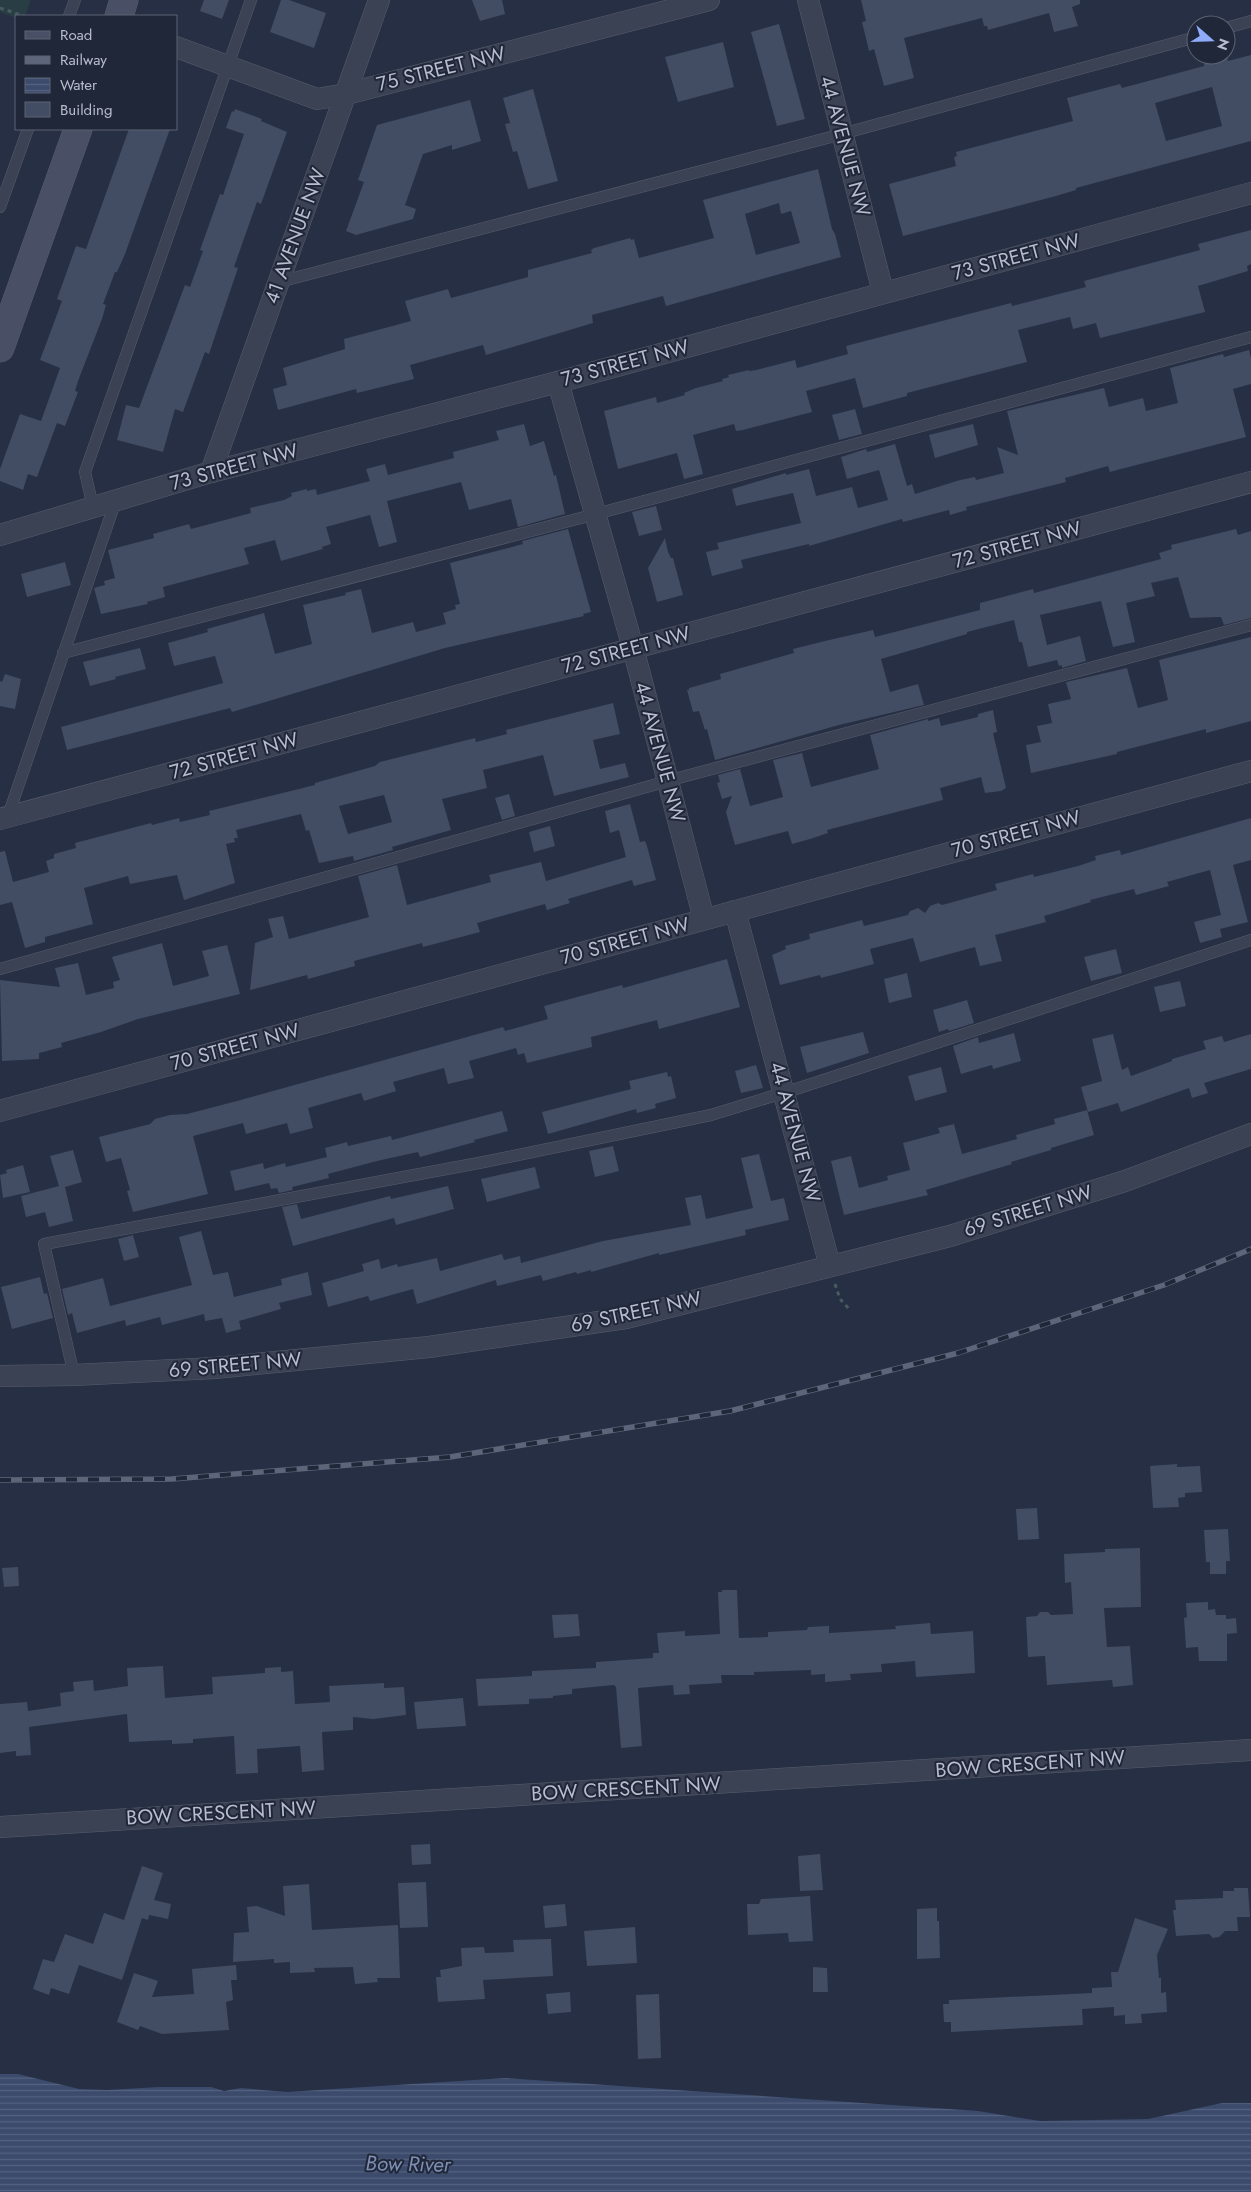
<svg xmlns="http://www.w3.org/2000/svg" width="1251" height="2192" viewBox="0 0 1251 2192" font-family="Jost,sans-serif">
  <defs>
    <pattern id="water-rules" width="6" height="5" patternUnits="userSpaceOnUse" patternTransform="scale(1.25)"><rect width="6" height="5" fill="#3c4a6c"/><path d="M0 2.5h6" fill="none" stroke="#566280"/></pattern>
  </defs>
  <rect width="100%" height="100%" fill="#262f43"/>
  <path fill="#283e44" d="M0,0h31l-6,16h-9v2l-16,-6z"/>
  <path fill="url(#water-rules)" d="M0,2074h18l61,15 28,1 52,-3h52l13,4 17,-3 46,4 219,-14 472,33 62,10 108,-2 74,-16h29v89h-1251z"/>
  <g fill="#424c63" fill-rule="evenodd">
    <path d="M204,0h25l-7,19 -22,-8z"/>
    <path d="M281,0h8l37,13 -12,35 -44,-16z"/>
    <path d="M472,0h30l3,14 -25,7z"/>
    <path d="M861,0h219v4l-8,3 6,19 -24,6 -5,-19 -61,17 -1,-4h-3l-2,-8 -78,20 10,40 -30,8 -10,-37 -5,2 -7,-29 4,-1z"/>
    <path d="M779,24l26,95 -28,7 -26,-94z"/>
    <path d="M723,42l11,45 -56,15 -13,-45z"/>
    <path d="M1251,55v86l-175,47v2l-20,6 -153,40 -14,-52 67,-18 -2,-9 3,-1 -1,-4 117,-31 -6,-23 53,-14 2,4 82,-22v-2l23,-7 1,4zM1212,87l10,39 -56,15 -11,-38z"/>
    <path d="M533,89l25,92 -30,8 -11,-38 -4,1 -8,-28 5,-1 -7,-25z"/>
    <path d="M470,100l11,41 -29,9v-5l-29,9 -18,51 11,4 -3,10 -57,16 -10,-4 18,-49 -6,-2 19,-55z"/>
    <path d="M235,109l27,10 -1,2 26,11 -26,72 -4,-2 -10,28 -13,37 4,1 -22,65 -7,21 -4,-2 -22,60 -8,-3 -12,43 -46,-12 9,-35 13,3 46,-123 5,2 13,-36 -3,-1 20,-56 3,1 21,-61 -18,-6 6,-17 2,1z"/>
    <path d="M129,129h41l-45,125 -8,18h-2l-12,32 3,1 -4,14 -24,62 -3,10 3,1 -13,34 -8,-3 -20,54 -9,-3 -5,16 -23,-9v-12l20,-55 21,7 19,-53 -20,-8 22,-59 -5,-2 19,-53 10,3z"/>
    <path d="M818,169l14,60 3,5 6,23 -175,49 -3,-10 -71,19 1,8 -107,32 -3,-10 -73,20 4,14 -57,14 -1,-4 -78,21 -5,-21 14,-4 -4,-17 62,-19 -1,-10 67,-18 -6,-20 43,-12 3,9 77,-21v-7l64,-17 -1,-3 3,-2 36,-10 1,2 3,-1 5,19 75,-20 -11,-38zM779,203l2,11 10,-3 9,32 -44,12 -11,-41z"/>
    <path d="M1251,230v34l-4,2 1,5 -50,15 7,26 -105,26 -4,-15 -23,6 -3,-12 -52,13 9,32 -120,31v3l-44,12 -8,-30 -15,4 -34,9 6,21 -69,18 -7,1 -2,-7 -41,11 10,39 -19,5 -7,-26 -59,16 -14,-58 52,-14 1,6 28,-8 -1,-2 12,-5 27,-7 -1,-2 7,-2 -1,-2 21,-5v1l7,-1 39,-10 2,8 51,-14 -2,-8 165,-43 1,3 74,-19 -2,-6 116,-31 -2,-6z"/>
    <path d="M1249,350l2,8v26l-18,5 13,48 -129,33 -7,2 -2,-6 -43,12 1,4 -100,25 1,3 -17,5 -1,-5 -46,12 -1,-3 -93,27v-2l-68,16 2,8 -31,8 -6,-24 13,-3 -2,-6 84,-20 -8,-30 -57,13 -4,-17 54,-16v2l23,-6 7,27 36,-9 6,21 30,-8 -9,-30 -32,9 -6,-22 25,-8 1,3 28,-8 12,42 5,-2 3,10 45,-14 15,-3 1,3 28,-7 -7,-26 21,8 -11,-44 97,-23 5,19 34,-9 3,13 32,-8 -8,-35 53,-14 1,3z"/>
    <path d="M855,409l7,25 -23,6 -7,-25z"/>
    <path d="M524,424l6,22 14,-5 10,35 2,-1 9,39 -47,13 -7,-28 -42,11 -8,-28 -74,19 10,41 -18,5 -9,-32 -44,12 5,17 -9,3 1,2 -42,12 -6,-21 -31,8 5,16 -86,23 2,10 -18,5 1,2 -47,10 -7,-26 11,-3 -1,-4 11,-3 -7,-28 46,-12 -1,-4 36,-10 2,5 60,-16 -1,-5 34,-8 8,-4 -1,-3 16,-4v2l9,-2 1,6 53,-14 -4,-12 19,-5 3,11 66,-17 -1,-6 46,-12 -3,-9z"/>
    <path d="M973,424l5,21 -43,13 -6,-23z"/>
    <path d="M656,506l6,24 -23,6 -7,-24z"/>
    <path d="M568,529l23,83 -8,2 1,2 -139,32 -213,64 -2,-4 -163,42 -6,-23 162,-44 -8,-27 -41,10 -6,-23 40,-11 -1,-3 57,-16 11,41 37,-10 -9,-39 43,-10 -1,-2 16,-4 11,44 41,-11 3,10 30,-8 -3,-11 13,-4 -1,-4 5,-1 -10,-41 62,-16 11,-3 -1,-3z"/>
    <path d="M1236,529l2,6 13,-4v87l-27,7 -3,-8 -31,1 -12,-41 -27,6 4,13 -29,7 9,39 -22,5 -12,-46 -61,14 7,30 33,-9 6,25 -24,7v-3l-3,1 -2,-6 -29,7 -6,-25h-3l-5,-22 -47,12v2l-86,25 9,33 28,-8 6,21 -85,20 -124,35 -8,-31 -2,1 -6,-19 -6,1 -6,-22h2v-2l32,-9 -1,-5 74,-21 -1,-4 32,-8 48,-11 2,7 105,-27v-7l53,-14 1,4 127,-34 -2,-6 13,-4 -1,-4z"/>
    <path d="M665,538l3,14 3,6h2l10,37 -26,7 -9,-34z"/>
    <path d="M65,562l6,23 -44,12 -6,-23z"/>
    <path d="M1251,637v84l-45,12v-4l-89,23v2l-86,19 -5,-28 15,-3 -4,-16 15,-3 -4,-19 23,-5 -5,-17 61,-14 11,40 30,-8 -9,-40z"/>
    <path d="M140,648l6,21 -31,8 1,2 -26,7 -7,-24z"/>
    <path d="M5,674l16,5 -6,30 -15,-3v-25l2,1z"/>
    <path d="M613,703l7,31 -27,6 7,29 25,-6 4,14 -75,19 -11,-41 -60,15 4,18 -45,11 9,31 -59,17 1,3 -39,11 -1,-5 -34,7 -10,-33 -3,1 -5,-17 -65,16 2,8h-4l1,4 -9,2 9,39 -51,17 -7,-25 -47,9 -2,-8 -44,12 9,36 -48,13v5l-20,6 -13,-46 -12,3v-53l5,-1 8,31 36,-10 -3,-11 8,-3v-4l22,-6 -1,-5 76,-20 1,2 27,-7 1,4 30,-7 -1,-4 106,-26v-2l60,-17 5,-4 95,-24 1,4 31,-8 -1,-4zM384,795l8,27 -44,12 -9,-28z"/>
    <path d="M993,710l4,22 -4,1 13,55 -5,3 -16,2 -4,-16 -41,11 3,12 -116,30 1,3 -18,6 -18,5 -4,-13 -53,14 -9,-33 6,-16 -10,3 -5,-16 3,-1 -2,-7 22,-6 10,37 33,-9 -10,-37 29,-7 9,34 68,-18 -9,-34 58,-16v2l11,-3 2,8 37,-9v-3z"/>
    <path d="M509,794l6,22 -13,4 -7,-22z"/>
    <path d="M630,804l10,38 5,-1 2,5 9,34 -22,6 -2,-6 -64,19 2,4 -23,7 -2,-6 -68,19 3,9 -57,15 -1,-4 -68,18 1,5 -47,13 -1,-4 -57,15 5,-47 18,-6 -5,-18 15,-3 6,23 80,-22 -11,-41 39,-11 10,40 84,-23 -2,-7 52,-13 5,19 80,-24 -7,-27 -9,3 -5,-22z"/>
    <path d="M1251,818v42l-18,5 15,57 -28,7 2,8 -22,6 -6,-21 27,-7 -11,-45 -43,12 2,4 -33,9 -2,-6 -44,11 1,2 -47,14 2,6 -51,13 7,26 -22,5 -5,-19 -55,15 -7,-24 -43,11 4,15 -53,14 -1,-3 -40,10 -8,-30 14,-6 -1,-3 25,-7 -1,-5 53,-14 2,6 44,-11 2,-4 8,-3 7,5 5,-7 8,-3 4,2 55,-15 -2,-6 38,-10 1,3 44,-11 18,-6 -1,-4 25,-6 1,5z"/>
    <path d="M550,826l5,20 -21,6 -5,-20z"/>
    <path d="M162,943l11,43 36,-10 -7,-25 25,-6 13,49 -102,25 -37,13 -40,11 1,4 -23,6v6l-37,2 -2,-81 60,7 -5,-19 23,-5 8,32 28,-7 -1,-6 7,-2 -8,-23z"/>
    <path d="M1116,949l6,24 -31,8 -7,-24z"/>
    <path d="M727,959l13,48 -81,22 -2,-9 -66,17 1,10 -65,16 -3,-10 -6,2 -2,-7 -47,13 5,17 -26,6 -4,-16 -51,14 3,9 -3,1 -29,9 -3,-8 -53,15 5,20 -23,6 -3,-11 -41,11 -3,-11 -50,13 15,58 -75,18 -6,-21 3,-1 -9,-32 -15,4 -7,-25 51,-13 5,-5 15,-4 17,-1 50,-13 266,-74 2,4 43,-12 -4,-13 78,-21 1,3z"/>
    <path d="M907,973l5,24 -23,6 -5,-24z"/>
    <path d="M1180,981l6,25 -26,6 -6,-25z"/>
    <path d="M967,1000l7,23 -25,8 -1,-2 -9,3 -6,-22z"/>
    <path d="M863,1032l6,21 -62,20 -7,-26z"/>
    <path d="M1014,1033l7,28 -28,8 -1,-4 -31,9 -8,-28 25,-9 1,6z"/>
    <path d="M1113,1034l9,36 6,-3 3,9 41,-15v-2l34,-10 -3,-8 19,-5 2,6 27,-8v35l-47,14 4,10 -16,5 -3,-10 -68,24 -3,-9 -30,9 -7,-25 21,-6 -10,-42z"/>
    <path d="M756,1065l7,23 -22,5 -6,-22z"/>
    <path d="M941,1067l6,25 -32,9 -7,-25z"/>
    <path d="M667,1072l1,5 3,-1 5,22 -21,6 1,4 -19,5 -1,-4 -88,25 -6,-22 89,-23 -2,-8z"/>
    <path d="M1087,1110l7,25 -43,13v2l-40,12 1,2 -86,26 2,5 -84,20 -13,-54 20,-5 8,32 29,-8 -1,-4 23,-6 -7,-27 37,-10 -2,-5 16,-4 8,30 55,-15 -1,-4 39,-11 -1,-5z"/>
    <path d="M502,1111l6,20 -34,9 1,2 -55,15 -2,-5 -41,9 -49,13 1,4 -37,9 1,3 -14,3 -2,-5 -6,1 -2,-6 -34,8 -5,-20 33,-8 1,6 21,-6 1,4 41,-10 -2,-9 22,-6 1,4 43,-10 1,4z"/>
    <path d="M613,1146l6,25 -24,6 -6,-26z"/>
    <path d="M73,1150l9,32 -17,5 8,34 -24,6 -4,-15 -19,5 -5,-21 38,-10 -9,-30z"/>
    <path d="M759,1154l12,47 13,-3 5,22 -44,10 1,5 -87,20v-2l-68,19v-2l-14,4 -1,-2 -33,9 -2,-6 -44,11 -1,-6 -79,24 -4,-15 -43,12 -2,-5 -40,11 -6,-24 42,-12 -2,-7 17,-5 2,10 16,-5 1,3 39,-9 3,13 62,-17 2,6 16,-4 1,7 82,-22 88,-16 -6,-27 16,-3 5,24 47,-11 -12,-50z"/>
    <path d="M23,1165l7,27 -27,6 -3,-23 7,-2 -1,-3z"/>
    <path d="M535,1167l5,21 -53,14 -6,-23z"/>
    <path d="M448,1186l6,23 -58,16 -2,-7 -101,28 -11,-39 15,-3 4,15 89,-23 1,3z"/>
    <path d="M201,1231l12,44 15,-3 6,25 48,-12 -1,-6 27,-7 4,23 -33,8 2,6 -42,12 2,8 -15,4 -4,-15 -17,3 -1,-7 -42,11 -2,-8 -34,9 -1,-6 -48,13 -5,-20 -4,2 -6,-26 41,-11 7,28 82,-21 -13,-48z"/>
    <path d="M133,1235l6,22 -15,4 -6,-22z"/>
    <path d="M40,1277l4,17 3,-1 6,25 -41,11 -11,-42z"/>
    <path d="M1177,1464v3l23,-1 2,26 -17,1v4l-7,1 1,9 -26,1 -3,-42z"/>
    <path d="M1037,1508l2,31 -21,1 -2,-31z"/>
    <path d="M1228,1529l2,32h-4v13h-16v-12h-4l-2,-32z"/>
    <path d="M1140,1548l1,59 -37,1 3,39 23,-1 3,39 -20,2 -1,-7 -65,5 -2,-29 -17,1 -2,-40 11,-1 3,-4h8l3,3 22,-1 -2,-32 -6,1 -1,-29 41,-2v-3z"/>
    <path d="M18,1567l1,19 -15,1 -2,-19z"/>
    <path d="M722,1590h15l2,48 29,-1v-5l39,-2 1,-3 21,-1v7l67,-4 -1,-3 35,-3 1,11 42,-3 2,42 -59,4 -1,-16 -34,3 1,8 -32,2 1,6 -26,2v-8l-14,1v-5l-57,2v3h-33l1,8 -33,2 1,9 -16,1 -1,-10 -35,3 4,58 -21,2 -5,-61 -2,-2 -42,4v5l-19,2v2l-24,1v5l-51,2 -2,-27 56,-3v-5l64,-3v-6l57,-4v-5h6l-2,-20 28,-2v5l35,-2 -2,-42h4z"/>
    <path d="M1208,1602v8l7,-1 1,6h10v4l10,-1 1,15 -10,1v27h-28l-1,-14 -12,1 -2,-30 3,-1 -1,-14z"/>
    <path d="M578,1614l2,22 -26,2 -2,-23z"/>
    <path d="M163,1666l2,32 48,-4 -1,-17 53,-4v-5l16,-1v5l12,-1 2,33 35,-2 -1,-16 55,-3v5l20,-1 2,28 -33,4 -20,-2v13l-31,2 2,38 -22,2 -2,-26 -43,3 1,24 -22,1 -2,-38 -41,3v4l-21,1v-4l-43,2 -2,-28 -98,13 2,28 -15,1v-5l-16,2v-49l27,-2 1,9 33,-5 -1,-13 14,-2 -1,-9 20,-2 1,11 34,-5 -1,-18z"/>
    <path d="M463,1698l3,28 -49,3 -3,-27z"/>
    <path d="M430,1844l1,20 -19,1 -1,-20z"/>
    <path d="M820,1854l3,36 -23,1 -2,-35z"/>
    <path d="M142,1866l21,7 -9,27 17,4 -3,15 -19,-4 -1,5 -6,-2 -20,62 -43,-15 -10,29 -18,-6 -2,7 -16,-6 10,-30 11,3 11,-28 28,10 11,-31 20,7z"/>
    <path d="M426,1882l2,45 -28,1 -2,-45z"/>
    <path d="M309,1884l3,46 86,-5 2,53h-23l1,4 -23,2 -2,-17 -39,1 1,4 -25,1v-11l-16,1v-4l-41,3 1,-29 15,-1 -2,-25 10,-1 28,10 -2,-30z"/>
    <path d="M1234,1888h14l2,29h-13l1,14h-13l-6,6 -6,1 -4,-4 -33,2 -3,-26h3l-1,-10 48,-2v-7h11z"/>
    <path d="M810,1896l3,45 -24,1 -1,-9 -40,2 -1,-31h12l2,-5z"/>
    <path d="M565,1904l2,22 -22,2 -2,-22z"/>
    <path d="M937,1908v13h2l1,37 -23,1v-50z"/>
    <path d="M1135,1918l33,11 -11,26 2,23h2v15l5,-1 1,20 -26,2 1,9 -17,1v-9l-11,1v-9l-32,2 1,16 -132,7v-10h-7l-1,-18h6v-4l143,-7v-5l20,-1 -1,-15h7z"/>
    <path d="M635,1927l2,36 -50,3 -3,-35z"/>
    <path d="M551,1939l2,37 -70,4 2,19 -47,3 -2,-25h5l-1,-7 22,-4 -1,-18 23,-1 1,6 29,-1 -1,-12z"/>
    <path d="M236,1965l1,15h-6l2,20 -7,2 3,28 -67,4 -22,-8 -2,4 -21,-8 17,-49 24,8 -6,16 42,-3 -2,-25z"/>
    <path d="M813,1967l14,1 1,24h-15z"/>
    <path d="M570,1992l1,20 -23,2 -2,-20z"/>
    <path d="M659,1994l2,64 -23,1 -2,-64z"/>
  </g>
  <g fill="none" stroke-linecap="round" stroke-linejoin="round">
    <g stroke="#565d6d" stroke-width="12">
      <g id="lane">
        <path d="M69,16l6,-16"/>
        <path d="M1226,28l25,-7"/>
        <path d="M0,207l28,-78"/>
        <path d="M279,282l548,-144 369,-101"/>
        <path d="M93,507l-8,-35 166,-472"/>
        <path d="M63,653l533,-139 655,-177"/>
        <path d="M8,816l108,-316"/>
        <path d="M0,969l682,-192 569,-152"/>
        <path d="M74,1375l-30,-131 440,-82 227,-47 88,-27 452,-148"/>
      </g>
    </g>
    <g stroke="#565d6d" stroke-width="22">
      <g id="street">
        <path d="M808,0l75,292"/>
        <path d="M176,47l141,52 29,-5 363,-94"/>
        <path d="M558,382l75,266 71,271"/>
        <path d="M211,472l168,-472"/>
        <path d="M0,535l211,-63 347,-90 693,-189"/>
        <path d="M0,819l1251,-337"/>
        <path d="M735,911l95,355"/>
        <path d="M0,1111l1251,-340"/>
        <path d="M0,1376l74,-1 141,-7 214,-21 197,-29 324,-82 175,-55 126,-47"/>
        <path d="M0,1827l1251,-77"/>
      </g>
    </g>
    <g stroke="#565d6d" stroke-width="29">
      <g id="secondary">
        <path d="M119,16l5,-16"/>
        <path d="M0,348l78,-219"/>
      </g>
    </g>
    <g stroke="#475b61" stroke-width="3" stroke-dasharray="4 4" stroke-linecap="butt">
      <path d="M0,8l24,8"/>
      <path d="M835,1284l5,15 10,11"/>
    </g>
    <use href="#lane" stroke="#3b4253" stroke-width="11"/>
    <use href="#street" stroke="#3b4253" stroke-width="21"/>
    <use href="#secondary" stroke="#495066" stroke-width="28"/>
    <g stroke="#5d657a" stroke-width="5.5">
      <path id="rail" d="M0,1480l172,-1 278,-22 280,-46 228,-58 206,-68 87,-36"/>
    </g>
    <use href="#rail" stroke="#1f2738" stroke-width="4" stroke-dasharray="11" stroke-linecap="butt"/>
  </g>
  <g text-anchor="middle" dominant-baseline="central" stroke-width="4" stroke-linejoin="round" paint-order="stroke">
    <g font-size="20" fill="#b8bdcd" stroke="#1f2738">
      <text transform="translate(441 69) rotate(-14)">75 STREET NW</text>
      <text transform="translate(845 146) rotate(75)">44 AVENUE NW</text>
      <text transform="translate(295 236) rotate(-70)">41 AVENUE NW</text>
      <text transform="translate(1016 257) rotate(-15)">73 STREET NW</text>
      <text transform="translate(625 363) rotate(-15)">73 STREET NW</text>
      <text transform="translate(234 467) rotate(-15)">73 STREET NW</text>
      <text transform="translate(1017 545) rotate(-15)">72 STREET NW</text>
      <text transform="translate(626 650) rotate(-15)">72 STREET NW</text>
      <text transform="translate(660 752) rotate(75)">44 AVENUE NW</text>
      <text transform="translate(234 756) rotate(-15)">72 STREET NW</text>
      <text transform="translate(1016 834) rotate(-15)">70 STREET NW</text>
      <text transform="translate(625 941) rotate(-15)">70 STREET NW</text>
      <text transform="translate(235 1047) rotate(-15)">70 STREET NW</text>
      <text transform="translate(795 1132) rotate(75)">44 AVENUE NW</text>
      <text transform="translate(1028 1211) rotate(-17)">69 STREET NW</text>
      <text transform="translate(636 1312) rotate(-12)">69 STREET NW</text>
      <text transform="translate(235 1365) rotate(-5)">69 STREET NW</text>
      <text transform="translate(1030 1764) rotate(-4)">BOW CRESCENT NW</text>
      <text transform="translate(626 1789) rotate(-3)">BOW CRESCENT NW</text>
      <text transform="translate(221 1813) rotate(-3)">BOW CRESCENT NW</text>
    </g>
    <g font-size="21" font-style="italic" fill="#7f8fb4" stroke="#1f2738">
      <text transform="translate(408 2164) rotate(1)">Bow River</text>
    </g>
  </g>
  <rect x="15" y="15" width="162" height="115" fill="#1f2738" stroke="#5c6374"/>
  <rect x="25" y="31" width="25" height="8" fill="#495066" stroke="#5c6374"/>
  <text x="60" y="40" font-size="15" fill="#b8bdcd">Road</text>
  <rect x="25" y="56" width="25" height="8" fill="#5d657a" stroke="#5c6374"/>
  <text x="60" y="65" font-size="15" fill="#b8bdcd">Railway</text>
  <rect x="25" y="78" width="25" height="15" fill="url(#water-rules)" stroke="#5c6374"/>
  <text x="60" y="90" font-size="15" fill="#b8bdcd">Water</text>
  <rect x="25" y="102" width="25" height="15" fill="#424c63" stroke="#5c6374"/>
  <text x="60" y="115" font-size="15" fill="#b8bdcd">Building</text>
  <g transform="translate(1211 40) rotate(110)"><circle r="24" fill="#1f2738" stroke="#5c6374"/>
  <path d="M0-4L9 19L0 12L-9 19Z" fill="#8facfb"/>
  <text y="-8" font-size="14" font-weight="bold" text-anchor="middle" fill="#b8bdcd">N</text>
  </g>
</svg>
